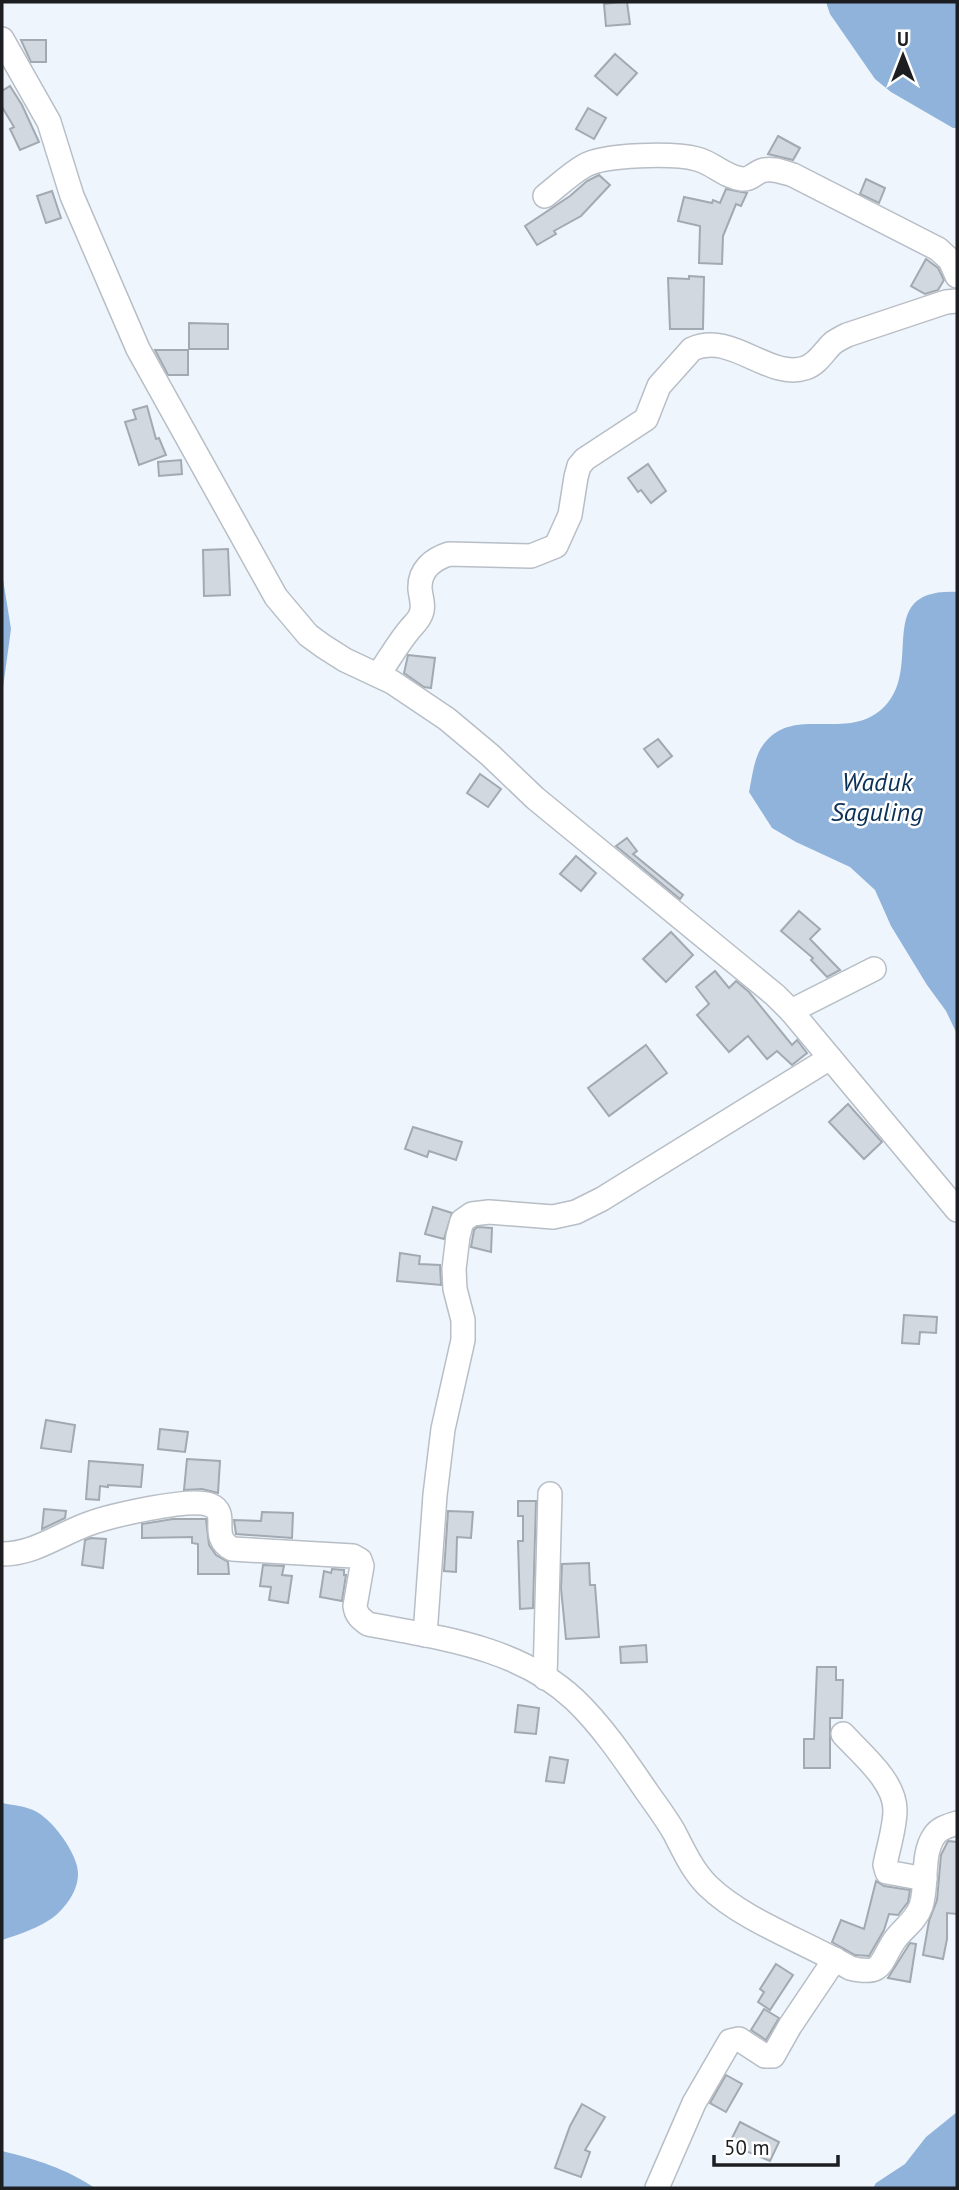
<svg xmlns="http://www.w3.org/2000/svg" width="959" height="2190" viewBox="0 0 959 2190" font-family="'PT Sans',sans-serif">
  <rect width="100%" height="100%" fill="#eef5fd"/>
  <g fill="#90b3db">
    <path d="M826,2h131v126h-4l-62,-36 -16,-13 -45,-65z"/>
    <path d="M2,573l9,56 -9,66z"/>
    <path d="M957,592v442l-11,-23 -19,-26 -36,-59 -16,-36 -25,-23 -54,-25 -24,-14 -23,-36c3,-14 5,-35 14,-47 30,-42 85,-1 122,-39 39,-40 -13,-118 72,-114z"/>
    <path d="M2,1803c10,2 22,3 31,7 18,7 46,45 45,64 0,13 -7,25 -15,34 -14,17 -40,25 -61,32z"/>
    <path d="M957,2112v76h-84l3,-5 29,-19 21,-27z"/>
    <path d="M2,2151c36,9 62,17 93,37h-93z"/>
  </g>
  <g fill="#d2d8e0" stroke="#a2a9b0" stroke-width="2">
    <path d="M620,2h7l3,22 -24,2 -2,-22z"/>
    <path d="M21,40h25v22h-15z"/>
    <path d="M615,54l22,19 -20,22 -22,-19z"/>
    <path d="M10,86l12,19 17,37 -19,8 -10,-21 4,-2 -12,-20v-16z"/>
    <path d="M588,108l18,10 -12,21 -18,-10z"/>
    <path d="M778,136l22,12 -7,12 -25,-6z"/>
    <path d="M599,175l11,10 -29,31 -27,15 2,3 -19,11 -12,-19 45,-30 17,-15z"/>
    <path d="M866,179l19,9 -6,15 -19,-9z"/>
    <path d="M726,189l21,4 -6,13 -5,-2 -13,32 -1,28 -23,-1 1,-37 -22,-5 6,-24 28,6 1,-3 7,3z"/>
    <path d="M52,191l9,27 -15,5 -9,-27z"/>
    <path d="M926,259l12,9 6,12 -6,10 -13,4 -14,-8z"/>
    <path d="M689,276l15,1 -1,52h-33l-2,-51 21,1z"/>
    <path d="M189,323l39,1v25h-39z"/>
    <path d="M155,350h33v25h-20z"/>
    <path d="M147,406l9,33 3,-1 7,17 -27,10 -14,-43 11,-3 -3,-9z"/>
    <path d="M181,460l1,14 -23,2 -1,-14z"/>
    <path d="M648,464l18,27 -15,12 -10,-13 -3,2 -10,-14z"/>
    <path d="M228,549l2,46 -26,1 -1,-46z"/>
    <path d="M408,655l27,3 -4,30 -7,-1 -20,-14z"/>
    <path d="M658,739l14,17 -14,11 -14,-18z"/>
    <path d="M480,774l21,15 -13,18 -21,-14z"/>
    <path d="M627,838l10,13 -4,3 50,41 -3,4 -64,-53z"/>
    <path d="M576,856l20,17 -15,18 -21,-17z"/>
    <path d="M799,911l21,18 -10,10 30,31 -13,7 -16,-17 2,-2 -32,-27z"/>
    <path d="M671,932l22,23 -27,27 -23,-23z"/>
    <path d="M715,971l14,17 7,-7 13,11 43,53 5,-5 10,13 -15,12 -15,-14 -10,8 -19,-23 -19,16 -32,-37 12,-11 -13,-17z"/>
    <path d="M646,1045l21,28 -58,43 -21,-28z"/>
    <path d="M848,1104l34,38 -18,17 -35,-37z"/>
    <path d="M413,1127l49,15 -6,18 -27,-9 -2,6 -22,-8z"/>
    <path d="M433,1207l19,6 -8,26 -19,-5z"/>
    <path d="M477,1227l15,1 -1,24 -20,-5 3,-17z"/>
    <path d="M400,1253l20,3 -1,8 21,1 1,20 -44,-4z"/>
    <path d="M904,1315l33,2 -1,16 -16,-1 -1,12 -17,-1z"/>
    <path d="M46,1420l29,5 -4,27 -30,-4z"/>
    <path d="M160,1429l28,3 -3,20 -27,-3z"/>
    <path d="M187,1459l33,2 -2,32 -16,-4 -18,1z"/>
    <path d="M89,1461l54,4 -2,22 -33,-2v2l-8,-1 -1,14 -13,-1z"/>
    <path d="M518,1501h18l-3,107 -13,1 -2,-68h5v-25h-5z"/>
    <path d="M44,1509l22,2 -1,7 -23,11z"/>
    <path d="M448,1511l25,1 -2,26 -14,-1 -1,35 -12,-1z"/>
    <path d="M262,1512l31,1 -1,25 -56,-4 -2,-14 27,1z"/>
    <path d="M173,1519h33l3,26 7,10 12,7 1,12h-31v-30l-6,-1v-6l-50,1v-14z"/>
    <path d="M91,1538l15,1 -3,29 -21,-3 3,-25z"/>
    <path d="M589,1563l1,22h5l4,52 -33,2 -5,-51 1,-24z"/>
    <path d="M263,1565l21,1 -2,9 10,1 -4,27 -19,-3 2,-13 -11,-1z"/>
    <path d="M332,1569l12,1v5h2l-4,26 -22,-4 4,-26 7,2z"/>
    <path d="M646,1645l1,17 -26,1 -1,-16z"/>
    <path d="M817,1667h19v13h7l-1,38h-12v50h-26v-29h10z"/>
    <path d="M518,1705l21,3 -3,26 -21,-2z"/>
    <path d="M550,1757l18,3 -4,23 -18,-2z"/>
    <path d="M948,1841l9,1v72l-10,-1v26l-4,20 -20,-4 6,-34 8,-21 4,-45z"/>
    <path d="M876,1881l8,5 26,4 -2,12 -10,13 -9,-1 -5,16 -15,26 -14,-1 -23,-13 9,-22 23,9z"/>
    <path d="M910,1943l6,1 -6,38 -22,-4z"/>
    <path d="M776,1964l17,11 -23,35 -12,-8 6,-10 -4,-3z"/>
    <path d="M764,2009l15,9 -13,22 -15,-10z"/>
    <path d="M726,2075l16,9 -16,28 -16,-9z"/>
    <path d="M582,2104l23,13 -20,33 5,2 -9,25 -26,-9 15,-42z"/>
    <path d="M740,2122l39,20 -9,19 -41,-17z"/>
  </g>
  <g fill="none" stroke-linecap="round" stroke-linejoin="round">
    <g stroke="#b8bec6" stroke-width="26">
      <g id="minor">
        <path d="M2,39l47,83 23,74 66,153 138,248 32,38 15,11 22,14 47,22 55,37 43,36 45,43 240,197 16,16 166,199"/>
        <path d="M545,196c13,-10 25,-22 39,-30 20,-12 90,-13 113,-7 16,4 28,18 45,20 9,1 11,-5 19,-8 10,-4 22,1 32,4l145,74 12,11 7,16"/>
        <path d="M378,675c11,-15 20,-32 32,-46 3,-4 8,-8 10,-13 5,-9 1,-17 0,-27 -1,-19 13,-30 29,-35l82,2 25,-10 14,-31 6,-38 3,-11 6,-7 61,-40 13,-33 33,-37c40,-18 76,31 113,19 13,-4 19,-17 28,-25 4,-3 10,-6 14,-8l99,-33 11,-1"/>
        <path d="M791,1011l83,-42"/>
        <path d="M2,1554c32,0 56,-19 86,-30 21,-8 102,-27 122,-19 21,8 -2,31 22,44l121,7 7,4 2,6 -7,40c1,9 6,13 13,18 72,14 151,23 207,76 28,27 50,60 72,92 9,13 19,26 27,40 10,19 18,38 34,54 36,35 98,56 142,82 33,8 29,-4 44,-27 8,-12 22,-20 27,-35 7,-21 0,-51 13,-70 5,-8 14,-10 23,-13"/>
        <path d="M425,1635l10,-140 8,-66 20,-89v-20l-8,-31 -1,-20 4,-33 4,-15 10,-7 17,-2 64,5 23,-5 26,-13 228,-141"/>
        <path d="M545,1678l5,-184"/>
        <path d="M843,1734c18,20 52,47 52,76 0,18 -7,38 -10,55l2,7 38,7"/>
        <path d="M657,2188l37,-85 36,-62 9,-2 26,17h8l17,-30 45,-67"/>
      </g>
    </g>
    <use href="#minor" stroke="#fff" stroke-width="23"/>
  </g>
  <g text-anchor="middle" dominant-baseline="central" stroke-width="5" stroke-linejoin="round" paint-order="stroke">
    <g font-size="26" font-style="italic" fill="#0c3157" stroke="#fff">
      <text x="877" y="781">Waduk<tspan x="877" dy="30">Saguling</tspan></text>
    </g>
  </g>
  <rect width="959" height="2190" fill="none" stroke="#1c1e21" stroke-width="7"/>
  <g transform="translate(903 56)" stroke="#ffffff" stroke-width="5" paint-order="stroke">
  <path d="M0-5L12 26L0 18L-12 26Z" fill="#1c1e21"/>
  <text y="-10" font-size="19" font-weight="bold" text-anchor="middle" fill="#1c1e21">U</text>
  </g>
  <path d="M714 2155v10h124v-10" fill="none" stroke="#1c1e21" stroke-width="3.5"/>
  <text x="724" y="2155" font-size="21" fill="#1c1e21" stroke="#ffffff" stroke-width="5" paint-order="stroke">50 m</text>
</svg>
